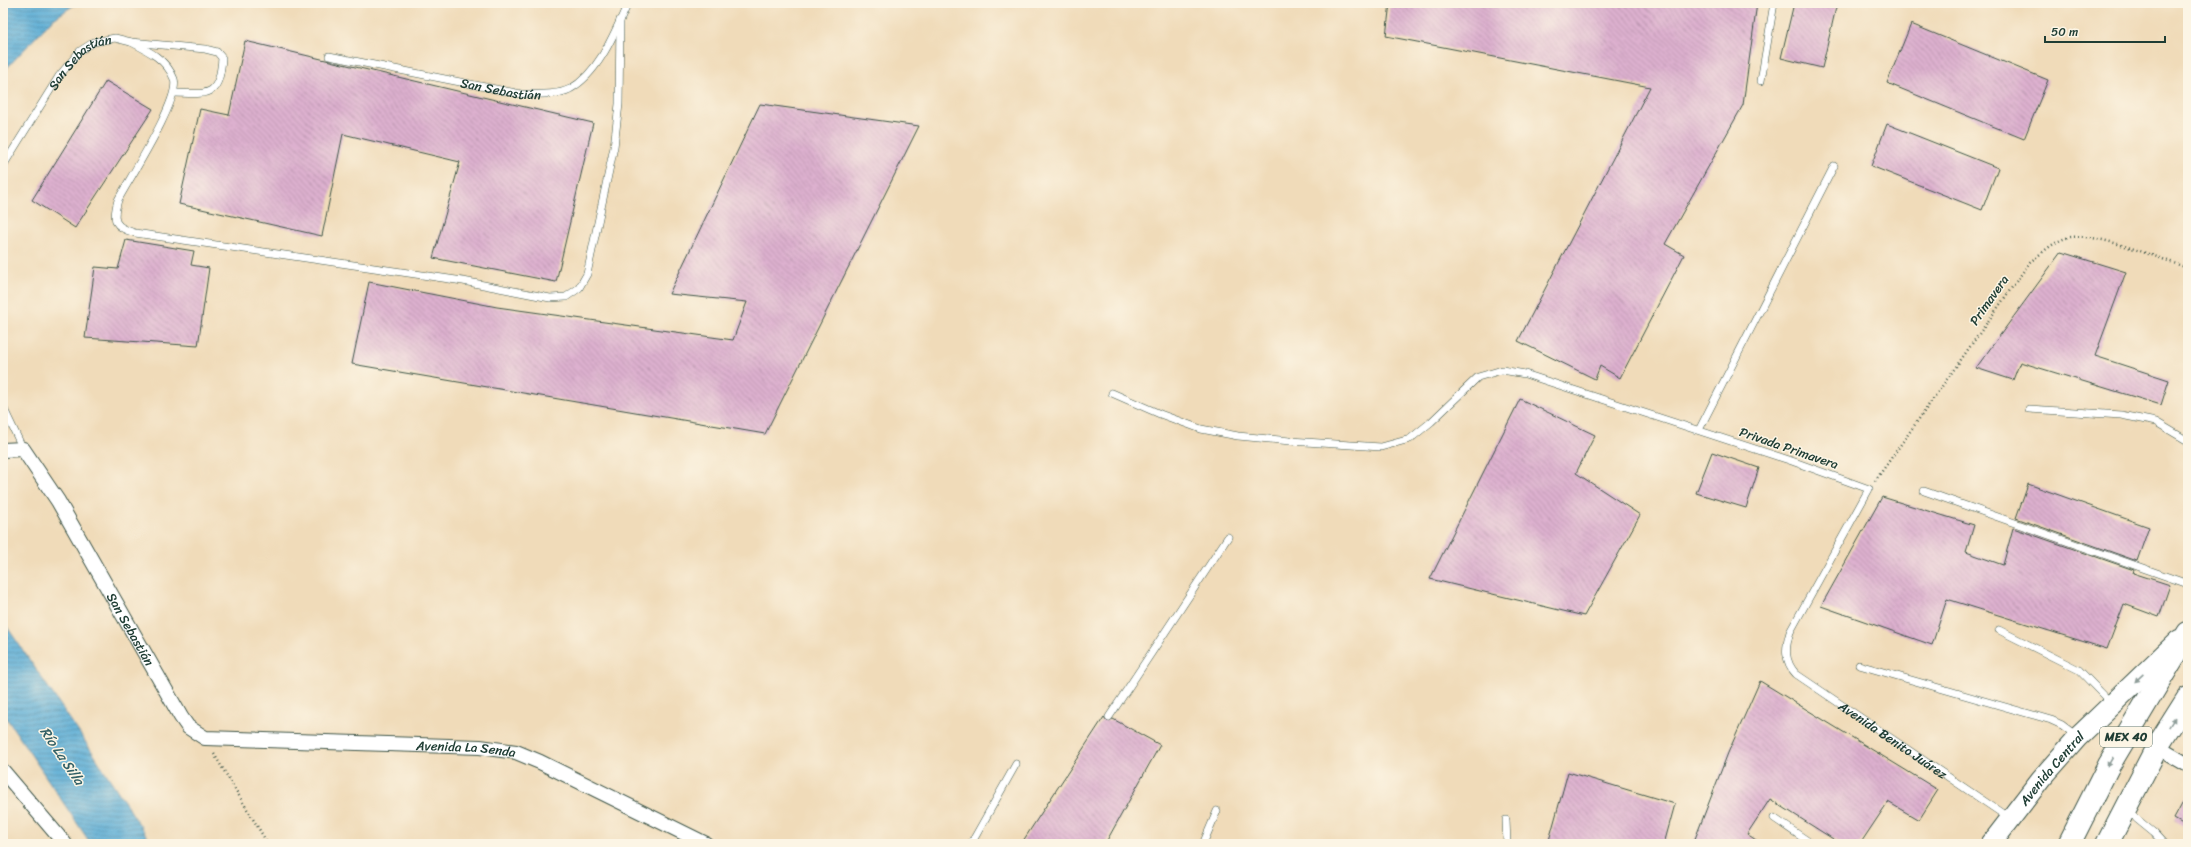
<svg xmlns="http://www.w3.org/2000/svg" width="2191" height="847" viewBox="0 0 2191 847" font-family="Sriracha,sans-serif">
  <defs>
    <pattern id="water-rules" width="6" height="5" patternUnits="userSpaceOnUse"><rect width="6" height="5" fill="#5badd6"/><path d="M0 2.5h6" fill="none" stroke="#4b8eae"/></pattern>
    <pattern id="building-back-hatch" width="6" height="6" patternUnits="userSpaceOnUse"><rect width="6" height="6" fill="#ddb0cf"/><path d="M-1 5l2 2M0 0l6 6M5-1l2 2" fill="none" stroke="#b390a9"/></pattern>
  </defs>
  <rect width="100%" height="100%" fill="#fcf5e5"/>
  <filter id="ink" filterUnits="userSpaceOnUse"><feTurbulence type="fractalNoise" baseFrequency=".025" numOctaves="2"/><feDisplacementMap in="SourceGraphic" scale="8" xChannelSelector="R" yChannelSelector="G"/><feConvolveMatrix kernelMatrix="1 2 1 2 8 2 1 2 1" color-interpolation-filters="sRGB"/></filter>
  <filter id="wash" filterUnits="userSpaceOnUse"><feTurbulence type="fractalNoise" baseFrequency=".012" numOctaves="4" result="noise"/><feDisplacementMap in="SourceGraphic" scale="16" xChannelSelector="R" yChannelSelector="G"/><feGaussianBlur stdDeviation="0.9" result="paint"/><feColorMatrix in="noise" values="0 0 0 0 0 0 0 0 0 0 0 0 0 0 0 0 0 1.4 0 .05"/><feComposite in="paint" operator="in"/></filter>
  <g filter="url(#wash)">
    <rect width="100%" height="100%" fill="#f0dbb9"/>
    <g fill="url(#water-rules)" stroke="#3d7585">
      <path d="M3,3h74l-25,17 -49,52z"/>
      <path d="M3,621l90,132 59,91h-61l-88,-131z"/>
    </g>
    <g id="blocks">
      <g fill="url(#building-back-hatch)">
        <path d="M1390,3h367l-14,102 -78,139 19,11 -64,123 -20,-12 -5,13 -77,-38 132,-254 -264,-51z"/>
        <path d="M1794,3h43l-15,65 -41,-10z"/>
        <path d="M1911,24l137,56 -24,59 -137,-56z"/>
        <path d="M245,41l348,82 -37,159 -123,-24 27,-96 -117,-28 -21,102 -143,-32 21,-95 29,6z"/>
        <path d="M106,81l47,28 -78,119 -43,-28z"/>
        <path d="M760,104l159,22 -154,308 -413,-70 17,-82 128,25 236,33 14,-38 -78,-8z"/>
        <path d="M1887,124l111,44 -16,42 -111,-44z"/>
        <path d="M126,240l68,11 -3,14 18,3 -11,78 -113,-8 10,-71 23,2z"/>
        <path d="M2061,252l65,20 -31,84 74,24 -8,25 -141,-43 -7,18 -37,-12z"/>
        <path d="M1520,399l75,36 -19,38 64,42 -56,101 -154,-37z"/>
        <path d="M1712,452l47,16 -13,40 -50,-15z"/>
        <path d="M2028,484l121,43 -12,34 -121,-43z"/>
        <path d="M1882,497l92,28 -8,27 37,13 10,-37 121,42 -1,3 37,12 -11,32 -35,-13 -17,45 -160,-50 -15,46 -111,-39z"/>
        <path d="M1760,681l178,109 -19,30 -31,-18 -28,42h-19l-71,-45 -23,35 15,10h-69l35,-91z"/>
        <path d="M1104,717l3,4 6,-2 47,26 -55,99h-84z"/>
        <path d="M1568,772l107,32 -11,40h-116z"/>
        <path d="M2188,793v34l-14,-8z"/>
      </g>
    </g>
  </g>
  <g filter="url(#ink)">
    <use href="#blocks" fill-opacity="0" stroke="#3e5548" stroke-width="1"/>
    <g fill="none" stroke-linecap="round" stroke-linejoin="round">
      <g stroke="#3e5548" stroke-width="8">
        <g id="service">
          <path d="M131,42c18,9 36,18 43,37 7,20 -45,100 -56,121 -6,21 -4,27 17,33l328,48 87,17 16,-1 13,-9 8,-14 27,-127 5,-43 1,-84"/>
          <path id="s1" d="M329,56l192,38c15,0 35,2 49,-5 29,-16 45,-57 58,-86"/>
          <path d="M1761,81l13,-78"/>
          <path id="s2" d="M3,166l56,-90 21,-25 14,-9 21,-4 16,4 74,7 12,3 5,6c-3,40 -13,36 -48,35"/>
          <path id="s3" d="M1112,393l48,21 41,15 37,7 52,5 91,6 29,-8 21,-17 47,-45 24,-7 23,4 264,86 80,29 -79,143c-5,16 -6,29 6,42l213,144"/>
          <path d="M3,407l20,42"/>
          <path d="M2029,409l92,6 35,7 32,19"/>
          <path d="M1699,430l135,-264"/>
          <path d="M1924,491l264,93"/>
          <path d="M1999,630l80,40 33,34"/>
          <path d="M1859,665l192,55 11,5 16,12"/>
          <path d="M1109,717l119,-180"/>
          <path d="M2127,811l27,22 10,11"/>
          <path d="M1774,818l38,26"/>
          <path d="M1506,820l1,24"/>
          <path d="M971,844l45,-80"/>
          <path d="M1203,844l14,-33"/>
        </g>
      </g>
      <g stroke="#3e5548" stroke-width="16">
        <g id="minor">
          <path id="s4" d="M3,450l20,-1 35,52 123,216 7,10 17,11 275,9 36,5 24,10 166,82"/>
          <path d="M2157,747l31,18"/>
          <path d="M3,771l62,73"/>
        </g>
      </g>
      <g stroke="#3e5548" stroke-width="22">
        <g id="secondary">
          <path id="s5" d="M1991,844l50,-65 37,-42 101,-97"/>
        </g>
      </g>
      <g stroke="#3e5548" stroke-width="24">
        <g id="primary">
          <path d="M2069,844l40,-79 79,-132"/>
          <path d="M2107,844l50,-97 31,-49"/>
        </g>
      </g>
      <g stroke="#3e5548" stroke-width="2.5" stroke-dasharray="1 3" stroke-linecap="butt">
        <path d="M1875,481l155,-219c11,-8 23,-20 36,-24 27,-8 94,21 122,30"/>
        <path d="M214,754l54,90"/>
      </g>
      <use href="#service" stroke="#fff" stroke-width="7"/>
      <use href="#minor" stroke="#fff" stroke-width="14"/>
      <use href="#secondary" stroke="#fff" stroke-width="20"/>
      <use href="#primary" stroke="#fff" stroke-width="22"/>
    </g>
    <defs><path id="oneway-solid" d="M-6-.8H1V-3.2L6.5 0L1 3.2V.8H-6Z"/></defs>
    <g fill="#8f9e9a">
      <use href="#oneway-solid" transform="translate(2139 678) rotate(137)"/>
      <use href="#oneway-solid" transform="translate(2172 722) rotate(-58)"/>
      <use href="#oneway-solid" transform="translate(2110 762) rotate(120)"/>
    </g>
  </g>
  <g text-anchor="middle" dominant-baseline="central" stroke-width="3" stroke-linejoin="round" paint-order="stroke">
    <rect fill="#fcf5e5" stroke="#617469" stroke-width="1" x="2100" y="727" width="52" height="20" rx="3"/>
    <g font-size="12" font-weight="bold" fill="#1f3d34">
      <text x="2126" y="737">MEX 40</text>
    </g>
    <g font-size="13" fill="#1f3d34" stroke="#fcf5e5">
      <text stroke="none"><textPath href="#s2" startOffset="132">San Sebastián</textPath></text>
      <text stroke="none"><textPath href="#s1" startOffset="175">San Sebastián</textPath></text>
      <text transform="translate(1989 300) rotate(-55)">Primavera</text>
      <text transform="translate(1789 448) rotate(19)">Privada Primavera</text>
      <text stroke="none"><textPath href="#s4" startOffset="230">San Sebastián</textPath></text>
      <text stroke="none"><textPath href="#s3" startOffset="1136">Avenida Benito Juárez</textPath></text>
      <text stroke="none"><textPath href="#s4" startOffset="625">Avenida La Senda</textPath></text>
      <text stroke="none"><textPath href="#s5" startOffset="97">Avenida Central</textPath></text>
    </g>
    <g font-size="14" font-style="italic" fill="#315f65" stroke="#fcf5e5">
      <text transform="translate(62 756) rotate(56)">Río La Silla</text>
    </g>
  </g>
  <rect width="2191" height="847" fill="none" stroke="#fcf5e5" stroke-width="16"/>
  <path d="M2045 36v6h120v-6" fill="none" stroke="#1f3d34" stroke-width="2"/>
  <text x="2051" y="36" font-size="12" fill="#1f3d34" stroke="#fcf5e5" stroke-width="3" paint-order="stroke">50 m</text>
</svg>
